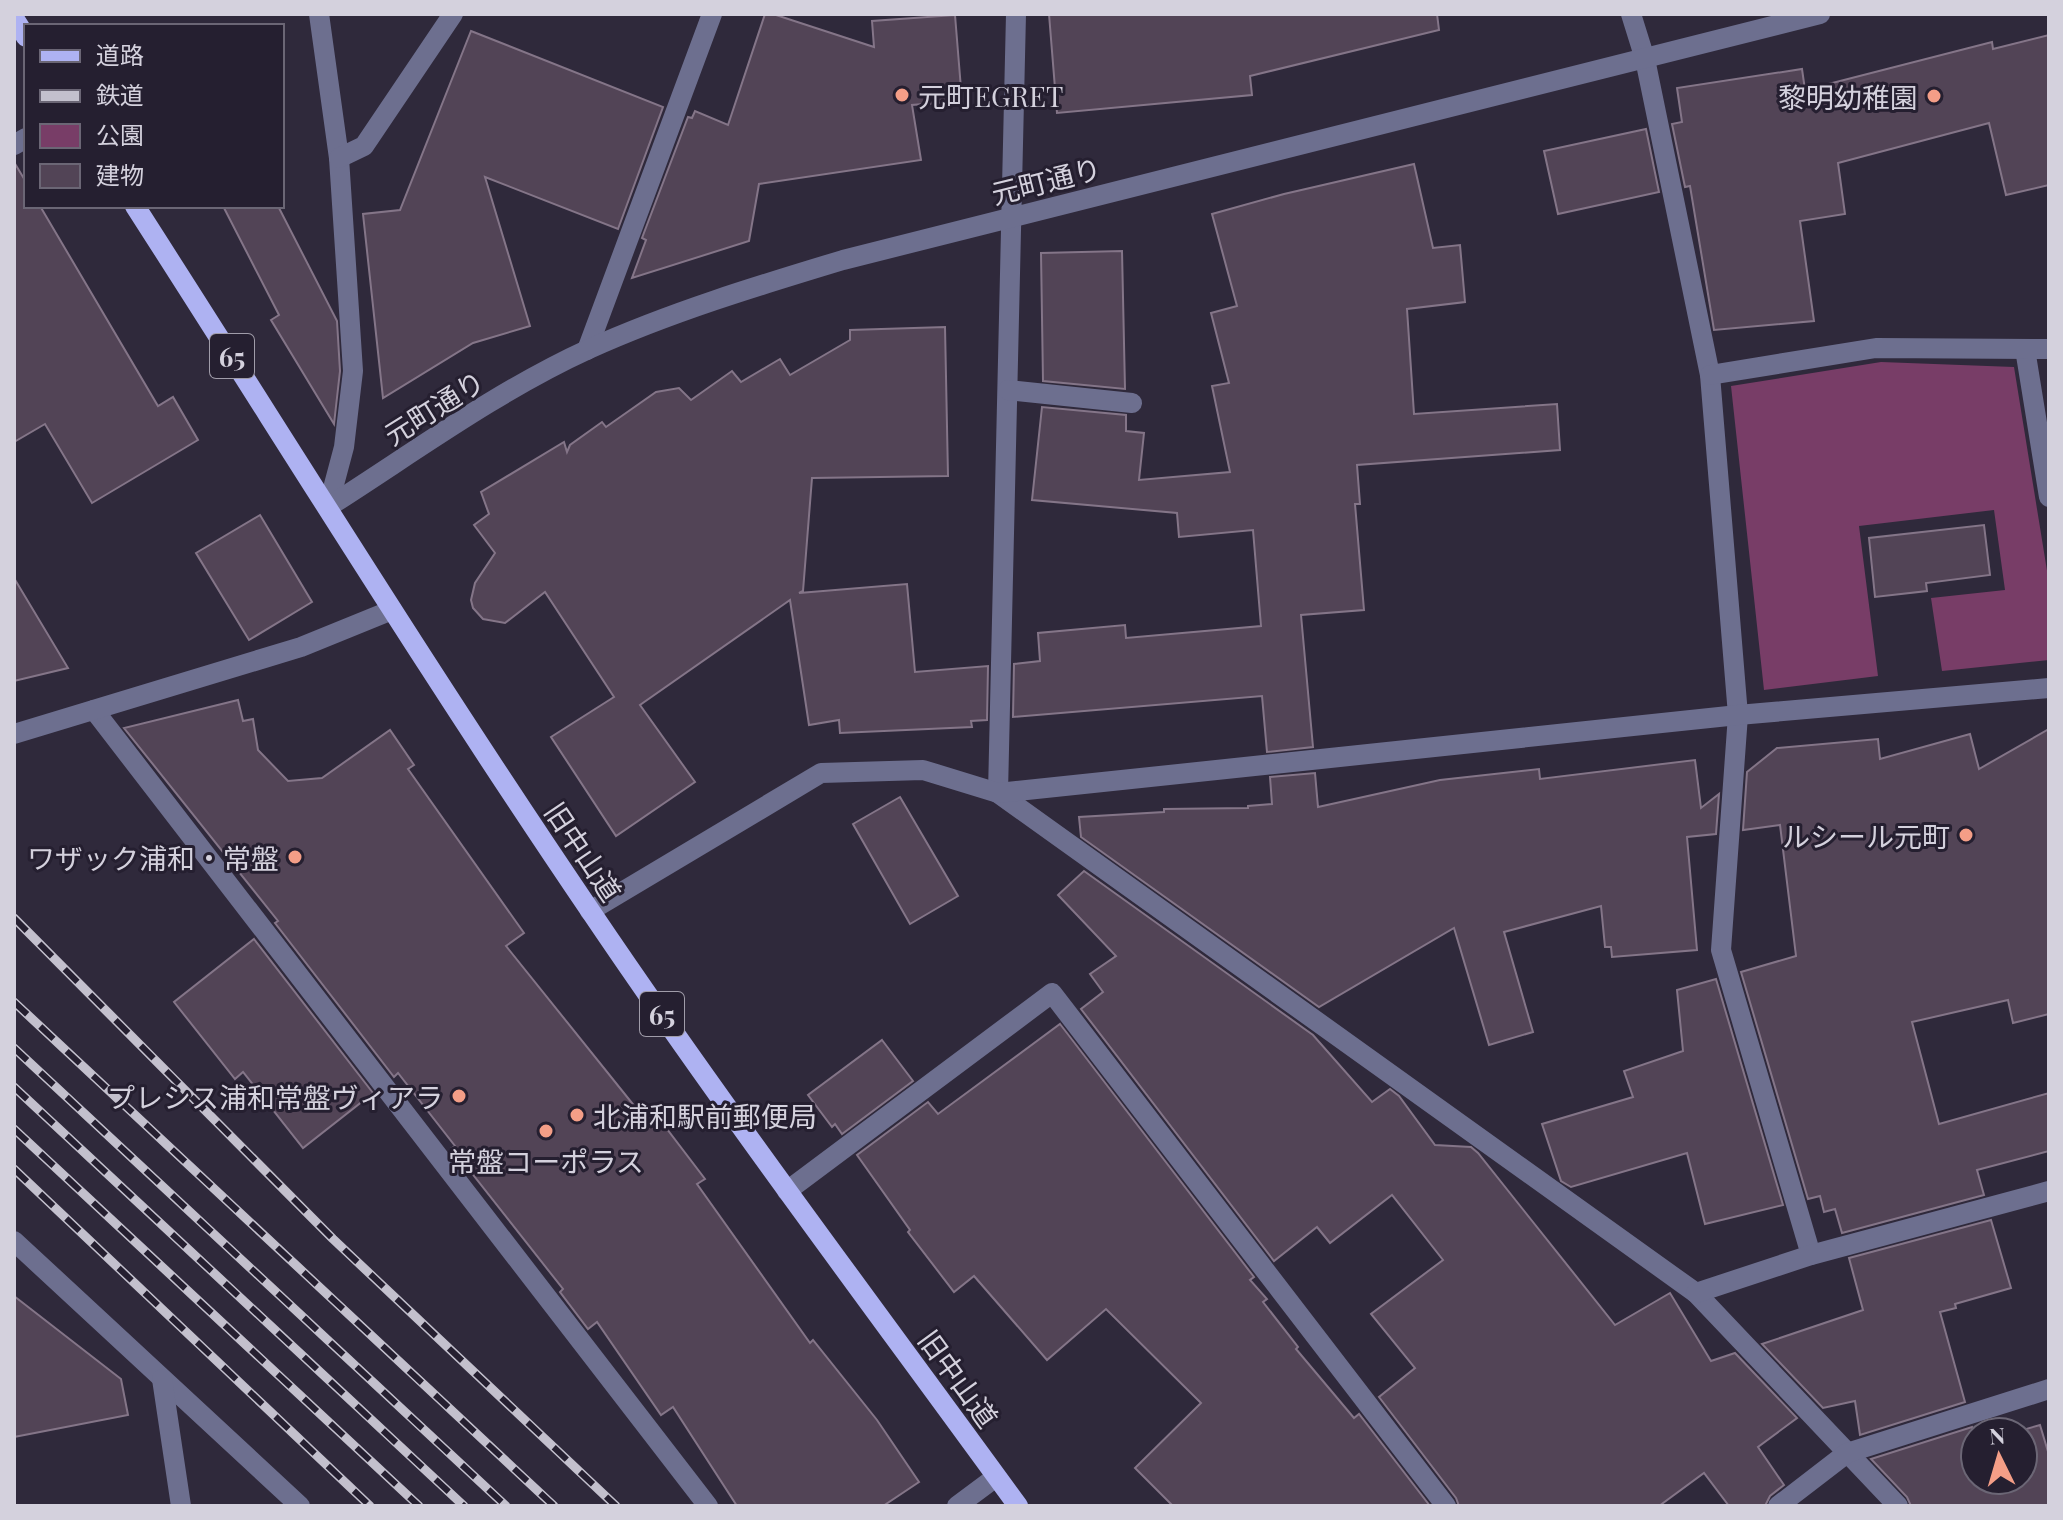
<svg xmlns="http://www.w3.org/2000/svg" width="2063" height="1520" viewBox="0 0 2063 1520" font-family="'Playfair Display','Noto Sans JP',serif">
  <rect width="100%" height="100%" fill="#2f293b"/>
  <path fill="#783d67" d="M1881,362l133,5 35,216v77l-107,11 -11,-73 74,-8 -11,-80 -135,16 19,150 -114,14 -33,-304z"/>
  <g fill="#524456" stroke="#847588" stroke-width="2">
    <path d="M765,14h8l101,33 -2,-26 83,-6 7,86 -50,4 9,55 -162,24 -10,57 -117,37 14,-38 -4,-2 46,-121 4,1 3,-7 33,14z"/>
    <path d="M1049,14h388l2,16 -189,46 2,19 -195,18z"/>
    <path d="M471,31l192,76 -45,122 -133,-52 45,149 -57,17 -90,55 -20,-184 37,-4z"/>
    <path d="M2049,35v150l-43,10 -17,-72 -151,40 7,51 -45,7 14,100 -100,9 -24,-144 -5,1 -13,-63 10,-2 -5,-34 125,-19 3,21 187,-48 1,7z"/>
    <path d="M1646,129l13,63 -101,22 -14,-63z"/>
    <path d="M14,162l12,20v24h14l118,200 15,-9 25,43 -106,63 -47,-79 -31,18z"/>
    <path d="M1414,164l19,84 27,-3 5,57 -58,7 7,105 143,-10 3,46 -203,15 3,39h-5l9,106 -63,5 12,132 -46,5 -5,-56 -249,21 1,-53 26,-3 -2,-28 87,-8 1,13 135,-12 -8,-96 -74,7 -2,-24 -145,-13 10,-93 84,8v16l18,2 -5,47 91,-8 -18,-86 17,-3 -18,-70 26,-7 -25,-92 72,-20z"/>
    <path d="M223,206h55l59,115 3,50 -6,53 -63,-104 8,-5z"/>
    <path d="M1122,251l3,138 -82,-8 -2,-128z"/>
    <path d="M945,327l3,149 -136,2 -9,113 -4,2 108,-9 8,88 73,-6 -1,54 -16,1 1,6 -132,6 -1,-13 -30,5 -19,-125 -150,105 55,77 -79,54 -65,-99 63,-40 -69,-105 -40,31 -22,-4 -10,-11 -2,-8 4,-17 20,-30 -21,-28 15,-11 -8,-22 83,-50 3,10 3,-7 32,-23 4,5 50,-35 23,-4 12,12 41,-29 9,11 39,-23 10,16 60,-35v-10z"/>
    <path d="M260,515l52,87 -63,38 -53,-87z"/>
    <path d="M1984,525l6,50 -64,8 1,8 -52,6 -6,-59z"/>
    <path d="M14,578l54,90 -54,13z"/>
    <path d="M238,700l5,21 10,-2 5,31 30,31 34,-3 68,-48 24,35 -6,4 116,164 -18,13 142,177 9,-7 48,63 -8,5 113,159 3,-3 64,80 42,62 -36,24h-146l-64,-99 -12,8 -64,-93 -9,7 -28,-37 3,-3 -111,-141 3,-2 -57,-73 -4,4 -119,-154 3,-2 -154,-193z"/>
    <path d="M2049,729v285l-36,9 -5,-23 -96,22 27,102 110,-31v58l-72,19 7,25 -142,38 -7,-24 -11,3 -4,-16 -12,3 -67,-227 55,-16 -16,-131 -37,5 4,-58 30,-24 101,-9 2,20 90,-25 9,35z"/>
    <path d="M1695,760l6,48 18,-14 -3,40 -29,3 10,113 -85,7 -1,-10h-6l-4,-41 -97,26 29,100 -44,13 -35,-117 -135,79 -238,-170 -2,-20 85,-5v-3l84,-1v-2l24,-2 -2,-27 45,-4 3,34 122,-27 99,-11 1,10z"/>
    <path d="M900,797l58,99 -48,28 -57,-100z"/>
    <path d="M1084,871l229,164 59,67 18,-13 9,7 36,49 36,2 7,6 137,172 55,-32 41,68 24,-8 62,65 -39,29 26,38 -14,11 -5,10h-36l-25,-33 -45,33h-200l-3,-8 -77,-101 36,-29 -44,-54 72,-54 -51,-65 -62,48 -13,-16 -43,34 -193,-252 22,-17 -13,-18 26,-18 -58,-61z"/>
    <path d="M254,939l119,154 -70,55 -60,-76 -8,7 -61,-77z"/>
    <path d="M1716,979l67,226 -78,19 -18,-71 -116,34 -10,-6 -19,-57 91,-27 -9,-26 59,-20 -6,-61z"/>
    <path d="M1060,1024l194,253 -4,3 17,19 -4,3 35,45 -2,2 58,69 5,-4 71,92h-257l-38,-38 66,-65 -95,-94 -59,51 -73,-84 -20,16 -46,-60 2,-2 -53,-75 71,-53 10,12z"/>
    <path d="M882,1040l31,41 -71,53 -7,-10 -3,3 -24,-32z"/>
    <path d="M1991,1220l20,68 -56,16 1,4 -16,4 25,90 -105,33 -5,-34 -32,7 -61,-64 101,-34 -14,-52z"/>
    <path d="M14,1296l107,83 7,36 -114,22z"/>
    <path d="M2040,1425l9,30v51h-138l-4,-9 -36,-38 101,-32 3,12v41h48v-48h-7z"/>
  </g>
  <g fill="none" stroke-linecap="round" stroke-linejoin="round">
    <g stroke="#6d6f8f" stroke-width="20">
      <path d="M319,14l20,144 14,213 -9,76 -16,60"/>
      <path d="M1016,14l-18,779 698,500 202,213"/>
      <path d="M1631,14l14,45 65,316 28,340 -17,235 90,305"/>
      <path d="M14,145l12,-7"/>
      <path d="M339,158l25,-12 89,-132"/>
      <path d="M2025,349l24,148"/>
      <path d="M587,350l125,-336"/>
      <path d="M1710,375l166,-27 173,1"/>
      <path d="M1008,390l124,13"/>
      <path d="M328,507c85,-54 169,-116 261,-158 82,-37 168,-63 254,-89l977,-246"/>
      <path d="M94,710l614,796"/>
      <path d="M14,734l287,-87 91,-37"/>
      <path d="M590,911l231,-138 102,-3 75,23 740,-78 311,-27"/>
      <path d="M787,1191l265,-198 394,513"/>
      <path d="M14,1241l286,265"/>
      <path d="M1696,1293l115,-38 238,-64"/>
      <path d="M162,1379l19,127"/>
      <path d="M957,1506l39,-29"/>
      <path d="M1778,1506l69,-53 202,-64"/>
    </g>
    <g stroke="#aeb2f2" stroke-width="20">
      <path d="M14,18l12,19"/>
      <path d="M135,206c151,235 297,472 454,703 137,203 285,399 429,597"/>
    </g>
    <g stroke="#c3c0cd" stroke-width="9">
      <g id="rail">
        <path d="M14,918l319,321 283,267"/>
        <path d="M14,1002l540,504"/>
        <path d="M14,1048l492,458"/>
        <path d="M14,1087l450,419"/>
        <path d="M14,1129l405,377"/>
        <path d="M14,1169l356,337"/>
      </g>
    </g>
    <use href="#rail" stroke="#251f30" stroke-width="6" stroke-dasharray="18" stroke-linecap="butt"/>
  </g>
  <g fill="#f49e87" stroke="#251f30" stroke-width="3">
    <circle cx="902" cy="95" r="8"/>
    <circle cx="1934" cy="96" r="8"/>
    <circle cx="1966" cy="835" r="8"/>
    <circle cx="295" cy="857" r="8"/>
    <circle cx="459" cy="1096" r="8"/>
    <circle cx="577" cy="1115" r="8"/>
    <circle cx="546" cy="1131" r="8"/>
  </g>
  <g text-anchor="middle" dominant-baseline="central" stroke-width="6" stroke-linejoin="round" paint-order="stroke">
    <g fill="#251f30" stroke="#a09ca9" stroke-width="2">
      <rect x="210" y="334" width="44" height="44" rx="6"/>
      <rect x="640" y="992" width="44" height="44" rx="6"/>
    </g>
    <g font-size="26" font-weight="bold" fill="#d4d1dd">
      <text x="232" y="356">65</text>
      <text x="662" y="1014">65</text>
    </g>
    <g font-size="28" fill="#d4d1dd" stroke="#251f30" text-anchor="end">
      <text x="918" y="95" text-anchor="start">元町EGRET</text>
      <text x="1918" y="96">黎明幼稚園</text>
      <text x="1950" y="835">ルシール元町</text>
      <text x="279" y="857">ワザック浦和・常盤</text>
      <text x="443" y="1096">プレシス浦和常盤ヴィアラ</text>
      <text x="593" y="1115" text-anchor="start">北浦和駅前郵便局</text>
      <text x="546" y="1160" text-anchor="middle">常盤コーポラス</text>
    </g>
    <g font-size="28" fill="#d4d1dd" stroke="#251f30">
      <text transform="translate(1046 180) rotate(-14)">元町通り</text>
      <text transform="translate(434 407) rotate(-32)">元町通り</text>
      <text transform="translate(584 851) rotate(56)">旧中山道</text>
      <text transform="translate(959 1378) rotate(54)">旧中山道</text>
    </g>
  </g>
  <rect width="2063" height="1520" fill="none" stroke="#d4d1dd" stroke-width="32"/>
  <rect x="24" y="24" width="260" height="184" fill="#251f30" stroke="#6b6675" stroke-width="2"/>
  <rect x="40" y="50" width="40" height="12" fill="#aeb2f2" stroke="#6b6675" stroke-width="2"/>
  <text x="96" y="64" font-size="24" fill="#d4d1dd">道路</text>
  <rect x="40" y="90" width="40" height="12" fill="#c3c0cd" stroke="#6b6675" stroke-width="2"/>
  <text x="96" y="104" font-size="24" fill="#d4d1dd">鉄道</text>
  <rect x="40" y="124" width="40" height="24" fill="#783d67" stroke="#6b6675" stroke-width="2"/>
  <text x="96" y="144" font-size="24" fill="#d4d1dd">公園</text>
  <rect x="40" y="164" width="40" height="24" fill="#524456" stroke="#6b6675" stroke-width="2"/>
  <text x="96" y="184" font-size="24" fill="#d4d1dd">建物</text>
  <g transform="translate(1999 1456) rotate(355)"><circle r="38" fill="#251f30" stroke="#6b6675" stroke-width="2"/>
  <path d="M0-6L14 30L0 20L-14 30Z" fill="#f49e87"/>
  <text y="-12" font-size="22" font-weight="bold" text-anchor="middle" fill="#d4d1dd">N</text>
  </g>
</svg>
